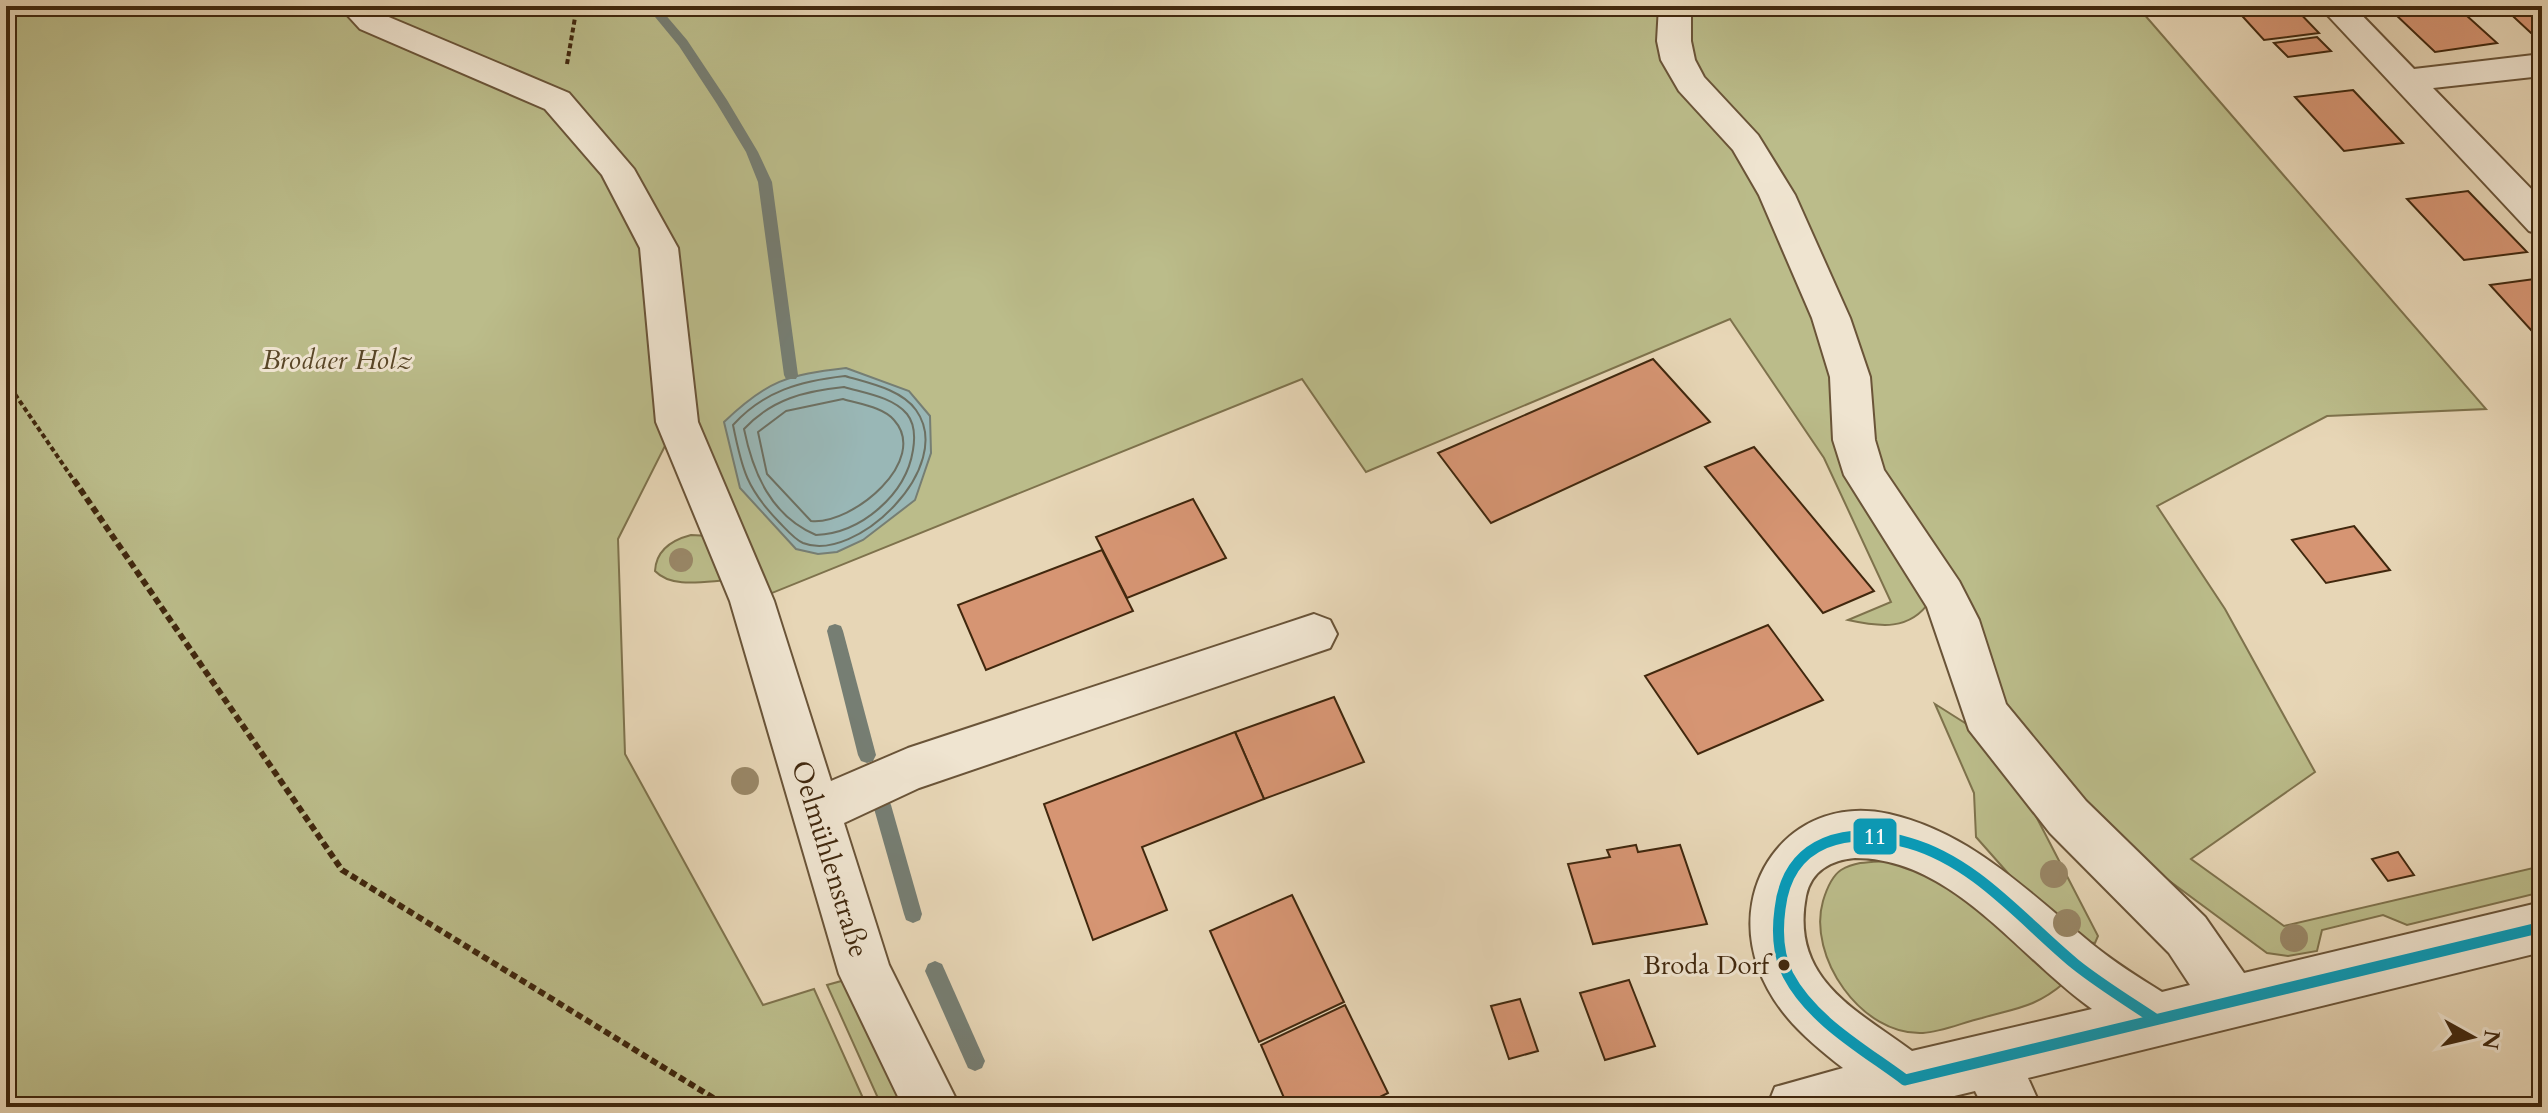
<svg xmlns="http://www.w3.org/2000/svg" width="2548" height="1113" viewBox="0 0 2548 1113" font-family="Cardo,serif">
  <rect width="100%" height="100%" fill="#e7d6b6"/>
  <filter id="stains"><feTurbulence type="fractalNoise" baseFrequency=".0025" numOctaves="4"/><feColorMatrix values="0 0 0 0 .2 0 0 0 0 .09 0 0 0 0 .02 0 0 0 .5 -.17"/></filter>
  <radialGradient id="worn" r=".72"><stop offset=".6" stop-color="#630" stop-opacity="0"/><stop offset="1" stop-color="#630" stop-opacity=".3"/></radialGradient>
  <g fill="#bbbc8a" stroke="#7e724c" stroke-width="2">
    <path d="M6,6h1659l103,194 162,401c-20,30 -50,26 -82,19l43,-18 -67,-144 -94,-139 -364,153 -64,-93 -540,218 -85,-175 -59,117 7,215 138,251 51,-16 53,118h-861z"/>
    <path d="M1688,6h449l349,403 -159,7 -170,90 68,103 90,163 -124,87 93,67 258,-60v26l-135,33 -24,-10 -61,15 -5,21 -29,5 -21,-3 -153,-113 -79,-81 -155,-284 -17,-95 -175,-321z"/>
    <path d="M691,535l19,1 20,44c-24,1 -58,9 -75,-9 1,-21 17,-31 36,-36z"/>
    <path d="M1935,704l41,26 34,36 88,170 -3,7 -11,-1 -32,-19 -76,-86 -2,-44z"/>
    <path d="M1888,861c68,15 125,77 176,122 -28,24 -47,25 -82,35 -18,4 -40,14 -59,15 -62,3 -116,-77 -100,-132 3,-10 9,-25 18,-31 15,-9 31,-8 47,-9z"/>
    <path d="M845,980l66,127h-29l-55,-122z"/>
  </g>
  <path fill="#99b7b6" stroke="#767e73" stroke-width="2" d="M846,368l63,23 21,25 1,37 -16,47 -52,40 -26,12 -19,2 -22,-5 -56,-61 -16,-66c44,-42 63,-47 122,-54z"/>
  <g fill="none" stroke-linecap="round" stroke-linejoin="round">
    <g stroke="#6d7062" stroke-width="2">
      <path d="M845,376c23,7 56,13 71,34 41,57 -61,154 -113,133 -9,-4 -17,-14 -24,-21 -32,-33 -37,-52 -46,-97 31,-34 67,-44 112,-49z"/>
      <path d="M844,387c20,6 49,10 63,27 8,10 8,24 6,36 -7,45 -52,83 -97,85 -45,-19 -63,-62 -72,-106 28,-30 61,-38 100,-42z"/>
      <path d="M843,399c16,5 40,8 51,21 36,40 -41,105 -83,101l-44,-47 -9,-42 28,-21z"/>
    </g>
    <g fill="#767e73" fill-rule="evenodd">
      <path d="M646,6h12l29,34 40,60 31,52 14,30 26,193 -2,4h-10l-2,-4 -26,-193 -12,-30 -29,-48 -38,-58z"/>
      <path d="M835,624l6,2 2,5 33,124 -3,6 -6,2 -6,-2 -3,-6 -31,-124 2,-5z"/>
      <path d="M882,797l6,2 3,6 31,109 -2,6 -7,3 -7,-3 -2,-6 -31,-109 3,-6z"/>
      <path d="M935,961l7,3 43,97 -3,7 -7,3 -7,-3 -43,-97 3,-7z"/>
    </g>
  </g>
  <g fill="#d69573" stroke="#41280e" stroke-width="2">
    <path d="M2233,6h60l26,27 -55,7z"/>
    <path d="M2456,6l41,37 -62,9 -40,-38z"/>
    <path d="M2502,6h40v26l-11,1z"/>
    <path d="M2317,37l14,14 -43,6 -14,-14z"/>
    <path d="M2353,90l50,53 -59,8 -49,-54z"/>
    <path d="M2468,191l59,61 -63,8 -57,-61z"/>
    <path d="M2542,278v64l-52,-57z"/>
    <path d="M1653,359l57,63 -219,101 -53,-70z"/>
    <path d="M1754,447l120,144 -51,22 -118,-146z"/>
    <path d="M1193,499l33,59 -99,40 -31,-61z"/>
    <path d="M2354,526l36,44 -64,13 -34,-43z"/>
    <path d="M1102,550l31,61 -147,59 -28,-65z"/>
    <path d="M1768,625l55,75 -125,54 -53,-78z"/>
    <path d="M1334,697l30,65 -100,37 -29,-67z"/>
    <path d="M1235,732l29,67 -122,48 25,63 -74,30 -49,-136z"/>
    <path d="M1636,845l2,7 42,-7 27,79 -114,20 -25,-80 42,-7 -3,-7z"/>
    <path d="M2398,852l16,23 -26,6 -16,-22z"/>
    <path d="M1292,895l52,107 -85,40 -49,-111z"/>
    <path d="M1629,980l26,66 -50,14 -25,-67z"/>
    <path d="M1520,999l18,52 -29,8 -18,-53z"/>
    <path d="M1345,1005l43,88 -28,14h-72l-27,-62z"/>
  </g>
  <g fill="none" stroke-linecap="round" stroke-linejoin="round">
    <g stroke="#6a5438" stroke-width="4">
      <g id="minor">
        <path d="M339,6h35l10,9 185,78 65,76 44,79 20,174 76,179 57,180 77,-33 406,-134 16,6 7,14 -7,14 -411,140 -75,35 45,142 71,142h-57l-64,-133 -109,-373 -74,-179 -16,-174 -38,-73 -57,-66 -185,-80z"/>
        <path d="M1659,6h32v35l4,19 9,17 54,58 37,60 55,123 20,59 5,63 9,30 75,111 20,39 27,84 80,97 119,116 39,56 298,-71v50l-514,126 13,29h-58l-8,-16 -66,16h-142l8,-20 68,-19c-36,-28 -69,-56 -85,-101 -31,-88 37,-174 131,-153 83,19 139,78 203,130 22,18 46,33 70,48l28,-7 -21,-32 -119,-120 -81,-103 -42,-123 -83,-132 -11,-35 -3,-63 -18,-59 -53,-123 -26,-45 -54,-59 -18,-31 -4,-19zM1855,858c98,0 163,99 237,151l-180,42c-57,-42 -122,-72 -106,-155 5,-25 25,-36 49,-38z"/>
        <path d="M2319,6h34l61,63 128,-15v22l-109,12 109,112v35l-13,-4z"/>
      </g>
    </g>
    <g stroke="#41280e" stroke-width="4" stroke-dasharray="5 3" stroke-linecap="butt">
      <path d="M567,64l10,-58"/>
      <path d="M6,381l69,101"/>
    </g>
    <path stroke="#41280e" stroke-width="6" stroke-dasharray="7 4" stroke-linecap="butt" d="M74,480l268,390 386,237"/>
    <use href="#minor" fill="#efe4d0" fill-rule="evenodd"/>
    <g stroke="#efe4d0" stroke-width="17">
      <path id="bus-1" d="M2155,1019c-27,-18 -55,-35 -80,-55 -52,-43 -99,-102 -166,-121 -60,-18 -121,-4 -129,66 -3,22 -2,46 8,66 24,46 77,75 117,105l637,-153"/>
    </g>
    <use href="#bus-1" stroke="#069cbb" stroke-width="11"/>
  </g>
  <g fill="#998767">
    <circle cx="681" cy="560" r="12"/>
    <circle cx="745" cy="781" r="14"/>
    <circle cx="2054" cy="874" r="14"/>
    <circle cx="2067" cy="923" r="14"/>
    <circle cx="2294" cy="938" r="14"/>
  </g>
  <circle fill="#41280e" stroke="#efe4d0" stroke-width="3" cx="1784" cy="965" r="7"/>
  <g text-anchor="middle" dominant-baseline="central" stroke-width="6" stroke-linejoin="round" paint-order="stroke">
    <g font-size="26" fill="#41280e" stroke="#efe4d0" text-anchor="end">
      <text x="1769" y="965">Broda Dorf</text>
    </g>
    <g font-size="28" font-style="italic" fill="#594627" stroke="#efe4d0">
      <text x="337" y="360">Brodaer Holz</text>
    </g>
    <g font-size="28" fill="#41280e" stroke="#efe4d0">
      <text transform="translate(830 859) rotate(73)">Oelmühlenstraße</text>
    </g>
  </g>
  <rect stroke="#efe4d0" stroke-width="3" x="1852" y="817" width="46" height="39" rx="8" fill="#069cbb"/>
  <g font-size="22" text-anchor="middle" font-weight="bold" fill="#fff">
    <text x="1875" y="844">11</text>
  </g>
  <rect width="2548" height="1113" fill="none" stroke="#e7d6b6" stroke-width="32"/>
  <rect x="8" y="8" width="2532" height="1097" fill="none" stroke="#41280e" stroke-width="4"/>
  <rect x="16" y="16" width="2516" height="1081" fill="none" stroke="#41280e" stroke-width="2"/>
  <g transform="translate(2472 1037) rotate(98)" stroke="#efe4d0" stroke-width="6" paint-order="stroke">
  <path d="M0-6L14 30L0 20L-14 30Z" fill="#41280e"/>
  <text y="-12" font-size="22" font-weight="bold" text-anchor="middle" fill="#41280e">N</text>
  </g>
  <rect width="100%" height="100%" filter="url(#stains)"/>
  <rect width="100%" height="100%" fill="url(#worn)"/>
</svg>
